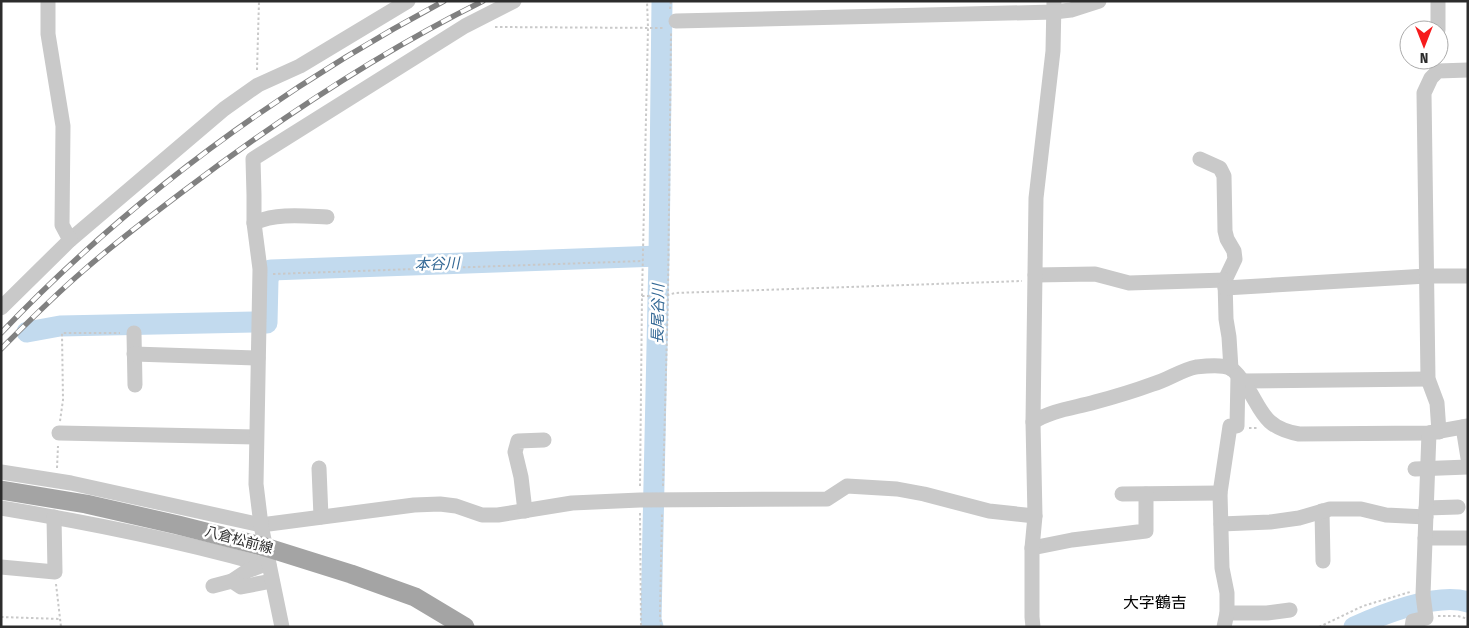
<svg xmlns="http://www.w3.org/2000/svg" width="1469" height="628" viewBox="0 0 1469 628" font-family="'Fira Sans Condensed','Noto Sans JP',sans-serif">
  <rect width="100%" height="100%" fill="#fff"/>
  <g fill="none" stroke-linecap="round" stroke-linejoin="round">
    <g stroke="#c2daee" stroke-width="21">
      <path d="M264,323h3l1,-43 3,-10 388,-14"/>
      <path d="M27,332l33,-6 194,-4"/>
      <path d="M653,627l-2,-7 8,-364 3,-255"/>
      <path d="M1354,627c29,-13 84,-35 114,-25"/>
    </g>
    <g stroke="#c9c9c9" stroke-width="2" stroke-dasharray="2.5 2.5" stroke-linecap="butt">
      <path d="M670,9l1,-8"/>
      <path d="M495,27l170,1"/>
      <path d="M257,70l2,-69"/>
      <path d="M273,274l370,-13"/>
      <path d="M642,296h22l11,-3 347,-12"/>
      <path d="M60,421l3,-21 -1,-67h58"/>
      <path d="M1249,428h10"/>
      <path d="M57,468l1,-22"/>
      <path d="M640,486l2,-190 6,-268 -1,-27"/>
      <path d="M663,486l5,-191 3,-262"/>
      <path d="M640,513l1,114"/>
      <path d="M56,584l5,43"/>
      <path d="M1438,616h20l10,3"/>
      <path d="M1,617l59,2"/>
      <path d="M661,627l-1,-13 2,-101"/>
      <path d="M1319,627l44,-21 47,-14"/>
    </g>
    <g stroke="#c9c9c9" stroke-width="15">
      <path d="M1438,1v29"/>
      <path d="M676,21l378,-9 17,-2 28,-9"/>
      <path d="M1200,159l20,9 4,8 1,55 2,8 7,12 1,8 -10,21 1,39 3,18 2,32"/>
      <path d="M254,223c22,-10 49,-7 73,-6"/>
      <path d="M70,240l154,-131 34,-24 42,-19 108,-65"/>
      <path d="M1035,275l60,-1 34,9 96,-3"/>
      <path d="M1225,288l202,-12h41"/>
      <path d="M1,308l69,-68 -8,-15 1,-99 -15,-92v-33"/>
      <path d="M134,333l1,52"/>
      <path d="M134,354l124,4"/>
      <path d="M1243,381l185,-2"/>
      <path d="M1033,422c19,-12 41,-14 62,-20 19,-5 39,-11 58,-18 15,-4 28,-14 43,-17 9,-1 25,-3 34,1 4,2 8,7 11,11 21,26 18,48 58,55l130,-1 39,-7"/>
      <path d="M1463,427l5,31"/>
      <path d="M1439,432l-2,-29 -9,-24 -4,-286 7,-15 7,-7 30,-1"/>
      <path d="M59,433l197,4"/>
      <path d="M319,468l2,49"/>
      <path d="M1415,469l53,-2"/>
      <path d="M1,472l70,11 190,42 153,-20 26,-1 16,2 26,9h16l74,-12 68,-3 187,-1 20,-13 50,3 27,5 65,17 46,5"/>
      <path d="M1122,494l98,-1"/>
      <path d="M1,508c91,15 180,33 268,58"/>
      <path d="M1426,508l32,-1"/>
      <path d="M525,511l-4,-34 -6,-25 3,-11 26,-1"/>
      <path d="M1322,511l1,50"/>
      <path d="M1221,524l49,-2 29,-4 31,-9h31l25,6 40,2"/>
      <path d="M1425,538h41"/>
      <path d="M1032,548l40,-8 74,-9v-37"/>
      <path d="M1,567l54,5 -1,-55"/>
      <path d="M232,581l15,-10 16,-6"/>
      <path d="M213,586l19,-5 9,6 31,-6"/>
      <path d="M1227,613h40l23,-3"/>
      <path d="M282,627l-21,-102 -5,-41 4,-215 -6,-46v-28l-1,-36 212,-133 49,-25"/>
      <path d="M1033,627l-1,-10v-69l3,-32 -2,-94 3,-224 17,-147 1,-50"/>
      <path d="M1224,627l3,-14v-20l-5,-25 -2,-75 10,-67h7l1,-50"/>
      <path d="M1412,627l1,-6 13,-3 -3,-23 6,-162"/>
    </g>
    <path stroke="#a4a4a4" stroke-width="19" d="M1,490l85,14 92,21 87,22 86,27 64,23 50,30"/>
    <g stroke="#818181" stroke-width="5.5">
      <g id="rail">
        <path d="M1,333c128,-134 280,-245 443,-332"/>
        <path d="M1,349c27,-27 54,-54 82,-78 32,-28 65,-53 98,-78 95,-72 195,-139 302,-192"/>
      </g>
    </g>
    <use href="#rail" stroke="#fff" stroke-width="4" stroke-dasharray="11" stroke-linecap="butt"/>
  </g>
  <g text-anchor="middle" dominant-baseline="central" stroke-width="5" stroke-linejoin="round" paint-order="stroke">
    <g font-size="14" fill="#2c2c2c" stroke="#fff">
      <text transform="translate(239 540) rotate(15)">八倉松前線</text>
    </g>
    <g font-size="15" font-style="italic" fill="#336895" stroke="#fff">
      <text transform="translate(437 264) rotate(-2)">本谷川</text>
      <text transform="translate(658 314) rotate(-89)">長尾谷川</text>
    </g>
    <g font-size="16" fill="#000" stroke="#fff">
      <text x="1155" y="602">大字鶴吉</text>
    </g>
  </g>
  <rect width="1469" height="628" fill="none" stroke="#2c2c2c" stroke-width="5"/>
  <g transform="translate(1424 45) rotate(180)"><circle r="24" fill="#ffffff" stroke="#ababab"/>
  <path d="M0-4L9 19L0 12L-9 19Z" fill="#f61c1d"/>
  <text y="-8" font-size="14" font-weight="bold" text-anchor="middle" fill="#2c2c2c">N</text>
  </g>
</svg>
